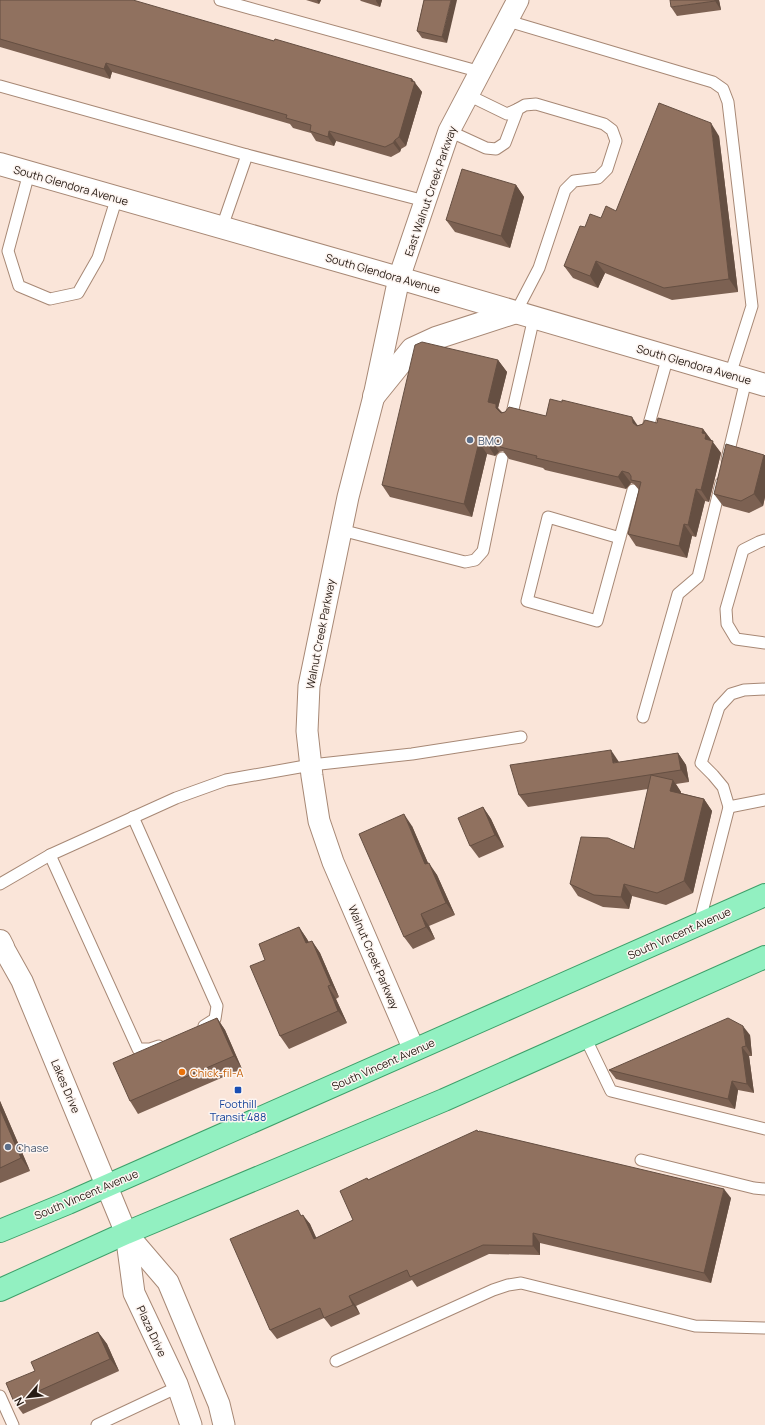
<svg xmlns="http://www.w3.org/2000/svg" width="765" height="1425" viewBox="0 0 765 1425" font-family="Manrope,sans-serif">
  <rect width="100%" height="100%" fill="#fae5d9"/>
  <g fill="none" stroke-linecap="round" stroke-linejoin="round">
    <g stroke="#a78875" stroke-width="13">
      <g id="service">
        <path d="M220,0l261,72"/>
        <path d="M508,21l205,61 10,7 5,13 24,204 -22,69"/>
        <path d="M0,86l247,69 -25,72"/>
        <path d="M468,95l39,19 11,-5"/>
        <path d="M449,131l37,17 10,1 9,-6 13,-34 7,-4 11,-1 68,20 8,6 4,11 -9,28 -9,9 -24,3 -9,9 -26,78 -23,44"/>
        <path d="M247,155l178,46"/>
        <path d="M29,173l-21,78 11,35 31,13 28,-6 20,-35 19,-61"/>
        <path d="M511,418l23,-101"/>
        <path d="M647,431l21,-75"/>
        <path d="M727,459l19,-79"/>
        <path d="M341,530l124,32 10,-2 8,-9 19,-93"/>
        <path d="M620,538l-72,-21 -21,84 70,20 36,-131"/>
        <path d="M765,540l-6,2 -16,8 -17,59 1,15 9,15 29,4"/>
        <path d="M643,717l35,-123 20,-17 23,-94"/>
        <path d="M729,807l36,-7"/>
        <path d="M133,817l84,189 -2,13 -11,7"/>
        <path d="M50,855l88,194h12l9,-3"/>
        <path d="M0,884l50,-29 126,-57 50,-18 85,-15 101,-11 109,-17"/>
        <path d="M699,924l30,-117 -6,-20 -10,-12 -12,-12 18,-56 12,-13 13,-4 21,-1"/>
        <path d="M585,1037l26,54 154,38"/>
        <path d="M641,1160l113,28 11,1"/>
        <path d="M336,1361l157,-71 15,-5 13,-2 174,43 70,2"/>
        <path d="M0,1396l13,29"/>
        <path d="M97,1425l81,-38"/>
      </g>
    </g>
    <g stroke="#a78875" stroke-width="23">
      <g id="minor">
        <path d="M3,947l19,34 104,252 8,60 43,91 14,41"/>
        <path d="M414,1050l-81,-188 -14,-41 -7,-45 -5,-45 2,-45 39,-189 26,-101 25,-118 50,-147 69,-131"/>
        <path d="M126,1233l42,49 51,122 5,21"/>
      </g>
    </g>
    <g stroke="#a78875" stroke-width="24">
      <g id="tertiary">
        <path d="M0,164l399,114 366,107"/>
        <path d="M374,396l38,-47 24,-11 80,-26"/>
        <path d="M0,941l3,6"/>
      </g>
    </g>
    <g stroke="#3d9f69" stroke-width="24">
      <g id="primary">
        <path d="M0,1231l68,-28 697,-308"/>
        <path d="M0,1290l126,-57 318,-133 321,-143"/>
      </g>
    </g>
    <use href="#service" stroke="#fff" stroke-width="11"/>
    <use href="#minor" stroke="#fff" stroke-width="21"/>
    <use href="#tertiary" stroke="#fff" stroke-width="22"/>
    <use href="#primary" stroke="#92f0c1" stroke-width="22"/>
  </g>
  <g fill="#7c6152">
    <path d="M0,0l274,41 138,38 10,13 -16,54 -5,3 -1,3 -9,5 -55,-16 -2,5 -18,-5 -5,-8 -18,-5 -3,-4 -178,-52 -2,7 -110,-32z"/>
    <path d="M306,0h15l-2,4z"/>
    <path d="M360,0h22l-2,7 -19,-6z"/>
    <path d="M424,0l23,43 -25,-5 -5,-7z"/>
    <path d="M719,0l2,10 -44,6 -6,-9z"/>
    <path d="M719,136l19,156 -66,8 -67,-27 -7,15 -25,-10 -9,-12 21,-39 31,-16z"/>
    <path d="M516,185l8,12 -14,51 -55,-16 -9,-12z"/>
    <path d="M498,360l9,12 -9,36 4,4 44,4 92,9 19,-2 46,6 18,24 -12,49 -4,-1 -9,36 -4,-1 -5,22 -51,-12 -8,-12 11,-44 -5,-6 -3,-1 -5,6 -81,-19 -2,-2 -34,-9 -6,-8 -4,1 -4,4 -8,-2 -15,63 -82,-20 -8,-12z"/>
    <path d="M765,455v42l-2,9 -14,7 -26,-7 -9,-12z"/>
    <path d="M678,753l8,12 3,17 -13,2 5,8v1l23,6 8,12 -19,82 -27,12 -34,-9 -3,13 -26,-2 -25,-11 -8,-12 64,-35 14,-60 -120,18 -9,-12 100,-33z"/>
    <path d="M483,807l8,12 13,28 -25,11 -9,-12z"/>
    <path d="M412,826l16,37 9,12 18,40 -26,11 6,13 -22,10 -9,-12z"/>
    <path d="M299,927l10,15 3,-1 8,12 19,44 -3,2 11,24 -58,26 -9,-13 -15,-76z"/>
    <path d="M217,1018l8,12 17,39 -104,45 -8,-13z"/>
    <path d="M750,1035l2,21h-3l5,37 -16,-3 -3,19 -119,-30 -7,-9z"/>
    <path d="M0,1101l30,70 -30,12z"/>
    <path d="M478,1132l253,66 -20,85 -171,-40v12l-51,-1 -72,33 -5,-7 -56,26 4,8 -29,13 -7,-9 -47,21 -7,-9 32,-115 8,9 6,14 37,-18 14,-42 2,2z"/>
    <path d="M98,1332l9,12 12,27 -96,43 -9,-12 21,-31z"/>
  </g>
  <g fill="#654f42">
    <path d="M317,0h4l-2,4z"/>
    <path d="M376,0h6l-2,7 -4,-6z"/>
    <path d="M451,0h6l-10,43 -5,-6z"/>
    <path d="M715,0h4l2,10 -6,-9z"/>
    <path d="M106,63l6,9 -2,7 -6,-10z"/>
    <path d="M412,79l10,13 -16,54 -7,-9z"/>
    <path d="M711,123l8,13 19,156 -9,-13z"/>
    <path d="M329,131l7,10 -2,5 -6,-9z"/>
    <path d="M395,140l6,9 -1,3 -7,-9z"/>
    <path d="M516,185l8,12 -14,51 -9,-12z"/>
    <path d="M596,261l9,12 -7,15 -8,-12z"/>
    <path d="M498,360l9,12 -9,36 6,8 -16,-14z"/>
    <path d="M632,417l8,12 -7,-6z"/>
    <path d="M703,429l18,24 -12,49 -8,-12 4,-51 -3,-6z"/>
    <path d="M491,439l8,13 -4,4 -8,-12z"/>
    <path d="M479,442l8,12 -15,63 -8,-13z"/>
    <path d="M764,455h1v42l-2,9 -9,-12z"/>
    <path d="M622,471l9,12 -5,6 -8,-12z"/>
    <path d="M696,489l9,12 -9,36 -8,-12z"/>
    <path d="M684,524l8,12 -5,22 -8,-12z"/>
    <path d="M611,750l8,12 -6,1z"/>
    <path d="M678,753l8,12 3,17 -8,-12z"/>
    <path d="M673,780l8,12 -2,11 -9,-12z"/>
    <path d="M704,799l8,12 -19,82 -9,-12z"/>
    <path d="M483,807l8,12 13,28 -9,-12z"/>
    <path d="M404,814l8,12 22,51 -9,-13z"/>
    <path d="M429,863l8,12 18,40 -9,-12z"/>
    <path d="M624,884l8,12 -3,13 -8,-12z"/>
    <path d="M421,914l8,12 6,13 -9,-12z"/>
    <path d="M299,927l8,12 7,16 -8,-12z"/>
    <path d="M312,941l8,12 19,44 -8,-12z"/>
    <path d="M328,986l8,13 11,24 -9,-12z"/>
    <path d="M217,1018l8,12 17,39 -8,-13z"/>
    <path d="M743,1026l7,9 2,21 -6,-10z"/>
    <path d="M742,1047l7,9 5,37 -7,-9z"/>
    <path d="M732,1081l6,9 -3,19 -7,-10z"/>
    <path d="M0,1101l30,70 -9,-13 -21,-49z"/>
    <path d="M724,1189l7,9 -20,85 -7,-10z"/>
    <path d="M303,1215l7,9 11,24 -7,-9z"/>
    <path d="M533,1233l7,10v12l-7,-9z"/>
    <path d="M349,1296l7,10 4,8 -7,-9z"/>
    <path d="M98,1332l9,12 12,27 -9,-12z"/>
  </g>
  <g fill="#90715f" stroke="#654f42">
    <path d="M0,0h133l141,41 1,-2 137,40 -1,2 4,1 -16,55 -4,3 -2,3 -8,4 -56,-16 -1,6 -18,-6 1,-6 -25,-7 1,-3 -181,-52 -2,6 -104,-30z"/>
    <path d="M424,0h27l-9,37 -25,-6z"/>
    <path d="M670,0h45v1l-44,6z"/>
    <path d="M659,103l52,20 18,156 -65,9 -68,-27 -6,15 -26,-10 16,-40 5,1 5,-13 11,4 5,-12 10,5z"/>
    <path d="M462,169l54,16 -15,51 -55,-16z"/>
    <path d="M422,342l76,18 -10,42 8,2v4l5,5 4,-1 4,-5 37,9 4,-17 12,3v-2l70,17 1,6 4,3 6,-2 2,-4 12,3 1,-5 45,11 -1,4 4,1 -1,5 8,2 -12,49 -5,-1 -8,36 -4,-1 -5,22 -51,-12 13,-52 -10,-2v-4l-2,-3 -7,-2 -4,6 -82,-19 1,-2 -37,-9 -2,-6 -4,-2h-3l-4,5 -8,-2 -15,62 -82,-19 33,-140z"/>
    <path d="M726,444l38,11 -10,39 -13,7 -27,-7z"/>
    <path d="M611,750l2,13 65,-10 3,17 -162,25 -9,-30z"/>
    <path d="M651,775l22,5 -3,11 34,8 -20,82 -27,12 -33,-9 -3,13 -27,-2 -24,-11 11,-47 27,1 26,11z"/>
    <path d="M483,807l12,28 -25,11 -12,-28z"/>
    <path d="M404,814l21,50 4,-1 17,40 -25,11 5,13 -22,10 -45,-103z"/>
    <path d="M299,927l7,16 6,-2 19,44 -3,1 10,25 -58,25 -30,-70 15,-6 -6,-16z"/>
    <path d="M217,1018l17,38 -104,45 -17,-38z"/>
    <path d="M728,1018l15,8 3,20 -4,1 5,37 -15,-3 -4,18 -119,-29z"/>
    <path d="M0,1109l21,49 -21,10z"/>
    <path d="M477,1130l1,2 1,-1 245,58 -20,84 -171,-40v13l-50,-1 -73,32 -3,-7 -58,26 4,9 -29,13 -4,-10 -50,22 -40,-91 68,-29 3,6 2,-1 11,24 39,-19 -13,-29 27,-13 1,2z"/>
    <path d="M98,1332l12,27 -96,43 -8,-19 29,-12 -4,-9z"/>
  </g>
  <g fill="#5c6f8a" stroke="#fdf5f1" stroke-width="1.5">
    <circle cx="470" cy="440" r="4"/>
    <circle cx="8" cy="1147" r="4"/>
  </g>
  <circle fill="#e8710a" stroke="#fdf5f1" stroke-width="1.5" cx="182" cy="1072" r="4"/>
  <rect fill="#1a4fb4" stroke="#fdf5f1" stroke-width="1.5" x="234" y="1086" width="8" height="8" rx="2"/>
  <g text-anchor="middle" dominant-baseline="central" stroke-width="3" stroke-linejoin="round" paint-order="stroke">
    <g font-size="11" fill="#261a13" stroke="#fdf5f1">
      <text transform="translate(71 185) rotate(16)">South Glendora Avenue</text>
      <text transform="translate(430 191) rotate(-71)">East Walnut Creek Parkway</text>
      <text transform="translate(383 273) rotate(16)">South Glendora Avenue</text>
      <text transform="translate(694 364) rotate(16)">South Glendora Avenue</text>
      <text transform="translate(320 634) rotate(-79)">Walnut Creek Parkway</text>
      <text transform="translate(679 933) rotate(-24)">South Vincent Avenue</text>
      <text transform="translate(374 957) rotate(67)">Walnut Creek Parkway</text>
      <text transform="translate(383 1064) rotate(-24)">South Vincent Avenue</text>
      <text transform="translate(66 1086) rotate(67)">Lakes Drive</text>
      <text transform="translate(86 1194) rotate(-23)">South Vincent Avenue</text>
      <text transform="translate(152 1331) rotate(65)">Plaza Drive</text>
    </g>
    <g font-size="11" fill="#4e5e75" stroke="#fdf5f1" text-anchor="start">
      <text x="478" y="440">BMO</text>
      <text x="16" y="1147">Chase</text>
    </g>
    <g font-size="11" fill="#c56008" stroke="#fdf5f1" text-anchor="start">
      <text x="190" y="1072">Chick-fil-A</text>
    </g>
    <g font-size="11" fill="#164399" stroke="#fdf5f1">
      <text x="238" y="1103">Foothill<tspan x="238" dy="13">Transit 488</tspan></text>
    </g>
  </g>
  <g transform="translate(28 1397) rotate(242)" stroke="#fdf5f1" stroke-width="3" paint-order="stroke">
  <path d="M0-3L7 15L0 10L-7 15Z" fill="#261a13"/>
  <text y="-6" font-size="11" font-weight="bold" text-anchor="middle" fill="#261a13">N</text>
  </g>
</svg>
